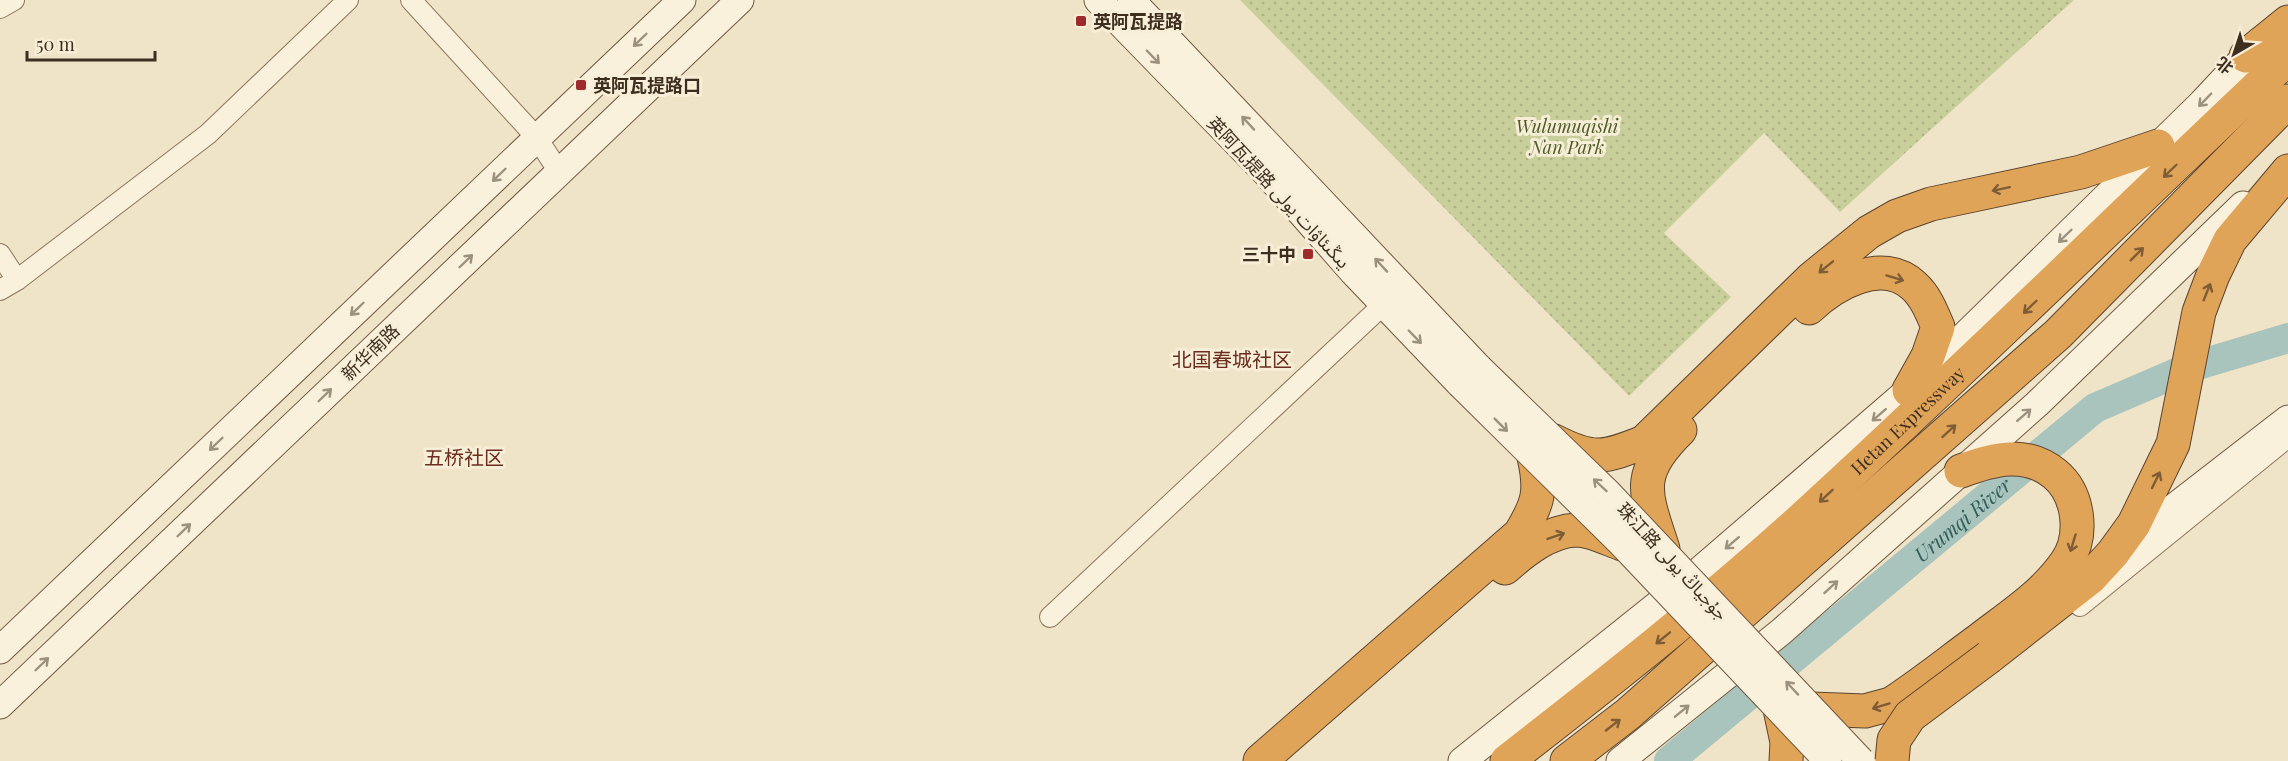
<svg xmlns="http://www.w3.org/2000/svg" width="2288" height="761" viewBox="0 0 2288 761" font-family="'Playfair Display','Noto Sans Arabic','Noto Sans SC',serif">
  <defs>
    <pattern id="park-dots" width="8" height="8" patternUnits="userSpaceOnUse" patternTransform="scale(1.5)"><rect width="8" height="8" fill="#c9cf9b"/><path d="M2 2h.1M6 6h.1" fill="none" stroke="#aeb285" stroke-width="1.8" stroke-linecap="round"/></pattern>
  </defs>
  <rect width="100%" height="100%" fill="#f0e4c8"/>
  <path fill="url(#park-dots)" d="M1240,0h834l-234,212 -76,-79 -100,100 67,64 -102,99z"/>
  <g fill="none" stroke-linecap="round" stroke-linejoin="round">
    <path stroke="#a9c4bc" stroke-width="30" id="s1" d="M1669,761l426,-353 93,-40 100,-30"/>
    <g stroke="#8d765c" stroke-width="22">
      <g id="street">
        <path d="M411,0l126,138 22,34"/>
        <path d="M0,8l14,-8"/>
        <path d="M0,254l17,26"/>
        <path d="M0,290l17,-10 191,-146 140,-134"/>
        <path d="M2080,606l208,-169"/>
        <path d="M1050,617l334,-313"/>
      </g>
    </g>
    <g stroke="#6f573f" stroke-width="29">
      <g id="secondary">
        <path d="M1098,0l169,174 87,99 106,111"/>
        <path d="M1131,0l348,368"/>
        <path d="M2124,546l164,-127"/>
        <path d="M0,650l682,-650"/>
        <path d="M0,705l740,-705"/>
        <path d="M1462,761l229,-183 218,-188 293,-287 58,-62"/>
        <path d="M1620,761l162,-130 255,-227 206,-199"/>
      </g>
    </g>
    <g stroke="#5b4430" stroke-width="35">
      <g id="highway">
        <path d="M2246,56l42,-34"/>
        <path d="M1809,308c25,-24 73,-52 105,-22 12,11 18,27 24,41l-10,29 -19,34"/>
        <path d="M1554,441c39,20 50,17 90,1l168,-164 57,-46 28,-16 34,-12 150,-32 77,-26"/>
        <path d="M1663,549c-18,-56 -29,-74 17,-119"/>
        <path d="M1505,568c19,-17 44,-37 71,-38 15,0 32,9 46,14"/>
        <path d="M1989,657l101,-79 23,-25 21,-29 39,-80 26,-132 14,-37 17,-35 58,-69"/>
        <path d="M1780,709l7,33 -1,19"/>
        <path d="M1812,709l53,2 26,-7c31,-20 59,-43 88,-64 31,-24 66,-46 88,-79 17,-26 12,-67 -12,-87 -29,-24 -62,-15 -94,-3"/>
        <path d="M1260,761l260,-227c18,-30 22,-42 14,-77"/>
        <path id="s2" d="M1507,761c99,-77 197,-154 290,-238 167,-152 327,-311 491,-465"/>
        <path d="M1567,761l61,-47 430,-380 230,-233"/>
      </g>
    </g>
    <use href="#street" stroke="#faf1dc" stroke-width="20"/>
    <use href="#secondary" stroke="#faf1dc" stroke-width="27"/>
    <use href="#highway" stroke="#e0a458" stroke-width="33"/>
    <g stroke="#6f573f" stroke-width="29" stroke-linecap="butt">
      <g id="secondary-bridge">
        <path d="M1479,368l129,125 253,268"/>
        <path d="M1460,384l162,160 206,217"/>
      </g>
    </g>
    <g stroke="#5b4430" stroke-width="35" stroke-linecap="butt">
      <path id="highway-bridge" d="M1892,761l2,-21 16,-24 79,-59"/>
    </g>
    <use href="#secondary-bridge" stroke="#faf1dc" stroke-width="27"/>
    <use href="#highway-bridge" stroke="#e0a458" stroke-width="33"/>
  </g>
  <defs><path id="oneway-shaft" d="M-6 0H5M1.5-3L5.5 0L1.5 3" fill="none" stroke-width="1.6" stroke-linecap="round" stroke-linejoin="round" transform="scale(1.5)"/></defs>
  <g stroke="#9c907e">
    <use href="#oneway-shaft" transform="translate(640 40) rotate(136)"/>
    <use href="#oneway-shaft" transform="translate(1153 57) rotate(46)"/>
    <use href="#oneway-shaft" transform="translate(2205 100) rotate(134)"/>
    <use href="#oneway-shaft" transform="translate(1248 123) rotate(-133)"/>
    <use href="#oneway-shaft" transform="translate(499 175) rotate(136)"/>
    <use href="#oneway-shaft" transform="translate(2065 236) rotate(136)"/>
    <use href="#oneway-shaft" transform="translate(466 261) rotate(-44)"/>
    <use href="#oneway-shaft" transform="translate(1381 265) rotate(-133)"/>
    <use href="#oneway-shaft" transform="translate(357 309) rotate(136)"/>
    <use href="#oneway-shaft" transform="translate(1415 337) rotate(46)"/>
    <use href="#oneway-shaft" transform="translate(325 395) rotate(-44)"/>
    <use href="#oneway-shaft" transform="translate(1879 415) rotate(139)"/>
    <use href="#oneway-shaft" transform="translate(2024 415) rotate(-41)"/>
    <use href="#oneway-shaft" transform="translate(1501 425) rotate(45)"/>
    <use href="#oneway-shaft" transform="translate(216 444) rotate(136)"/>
    <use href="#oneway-shaft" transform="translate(1600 485) rotate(-137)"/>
    <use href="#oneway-shaft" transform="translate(184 530) rotate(-44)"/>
    <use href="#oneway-shaft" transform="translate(1732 543) rotate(139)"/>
    <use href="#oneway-shaft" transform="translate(1831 587) rotate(-42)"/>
    <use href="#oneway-shaft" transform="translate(42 664) rotate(-44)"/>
    <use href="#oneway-shaft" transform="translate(1792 688) rotate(-133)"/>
    <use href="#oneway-shaft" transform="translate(1682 711) rotate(-39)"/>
  </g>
  <g stroke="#7e5d36">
    <use href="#oneway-shaft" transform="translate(2170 171) rotate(136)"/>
    <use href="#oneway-shaft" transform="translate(2001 189) rotate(168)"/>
    <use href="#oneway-shaft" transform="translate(2137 254) rotate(-45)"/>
    <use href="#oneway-shaft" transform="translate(1826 267) rotate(141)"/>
    <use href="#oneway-shaft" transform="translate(1895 278) rotate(17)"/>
    <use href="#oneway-shaft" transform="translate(2207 292) rotate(-68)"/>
    <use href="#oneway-shaft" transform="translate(2030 307) rotate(136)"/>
    <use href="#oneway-shaft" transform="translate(1949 431) rotate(-42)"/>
    <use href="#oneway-shaft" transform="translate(2156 480) rotate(-64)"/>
    <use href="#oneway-shaft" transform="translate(1826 496) rotate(137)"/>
    <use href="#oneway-shaft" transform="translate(1556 536) rotate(-19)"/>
    <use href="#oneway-shaft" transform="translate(2073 543) rotate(107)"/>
    <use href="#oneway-shaft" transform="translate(1663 638) rotate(141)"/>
    <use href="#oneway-shaft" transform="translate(1881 706) rotate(163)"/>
    <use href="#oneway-shaft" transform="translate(1613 725) rotate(-38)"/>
  </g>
  <g fill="#9e2a2b" stroke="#f7eed8" stroke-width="2">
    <rect x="1075" y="15" width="12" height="12" rx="3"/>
    <rect x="575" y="79" width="12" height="12" rx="3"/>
    <rect x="1302" y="248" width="12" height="12" rx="3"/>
  </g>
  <g text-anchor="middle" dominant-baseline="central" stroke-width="6" stroke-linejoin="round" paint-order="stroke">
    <g font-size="18" font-weight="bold" fill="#3d2e20" stroke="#f7eed8" text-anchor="start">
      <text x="1093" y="21">英阿瓦提路</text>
      <text x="593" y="85">英阿瓦提路口</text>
      <text x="1296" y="254" text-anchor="end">三十中</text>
    </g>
    <g font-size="18" font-style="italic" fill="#4d5a26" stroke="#f7eed8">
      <text x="1567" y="126">Wulumuqishi<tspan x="1567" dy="21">Nan Park</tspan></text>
    </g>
    <g font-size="18" fill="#3d2e20" stroke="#f7eed8">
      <text transform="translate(1279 192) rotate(47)">英阿瓦提路 يىڭىئاۋات يولى</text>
      <text transform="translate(370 352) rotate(-44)">新华南路</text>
      <text stroke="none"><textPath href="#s2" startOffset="526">Hetan Expressway</textPath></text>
      <text transform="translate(1673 561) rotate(47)">珠江路 جۇجياڭ يولى</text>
    </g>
    <g font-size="20" fill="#6b2e1e" stroke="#f7eed8">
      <text x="1232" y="358">北国春城社区</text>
      <text x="464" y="456">五桥社区</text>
    </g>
    <g font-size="20" font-style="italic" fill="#2f5d5a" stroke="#f7eed8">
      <text stroke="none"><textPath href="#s1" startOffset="380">Urumqi River</textPath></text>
    </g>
  </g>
  <g transform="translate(2234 54) rotate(219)" stroke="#f7eed8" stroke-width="4.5" paint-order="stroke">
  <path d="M0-4.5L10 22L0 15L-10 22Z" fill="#3d2e20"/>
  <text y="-9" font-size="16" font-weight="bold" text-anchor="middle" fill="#3d2e20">北</text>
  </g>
  <path d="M27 51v9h128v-9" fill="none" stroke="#3d2e20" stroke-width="3"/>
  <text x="36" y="51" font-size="18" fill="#3d2e20" stroke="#f7eed8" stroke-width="4.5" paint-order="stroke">50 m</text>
</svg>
